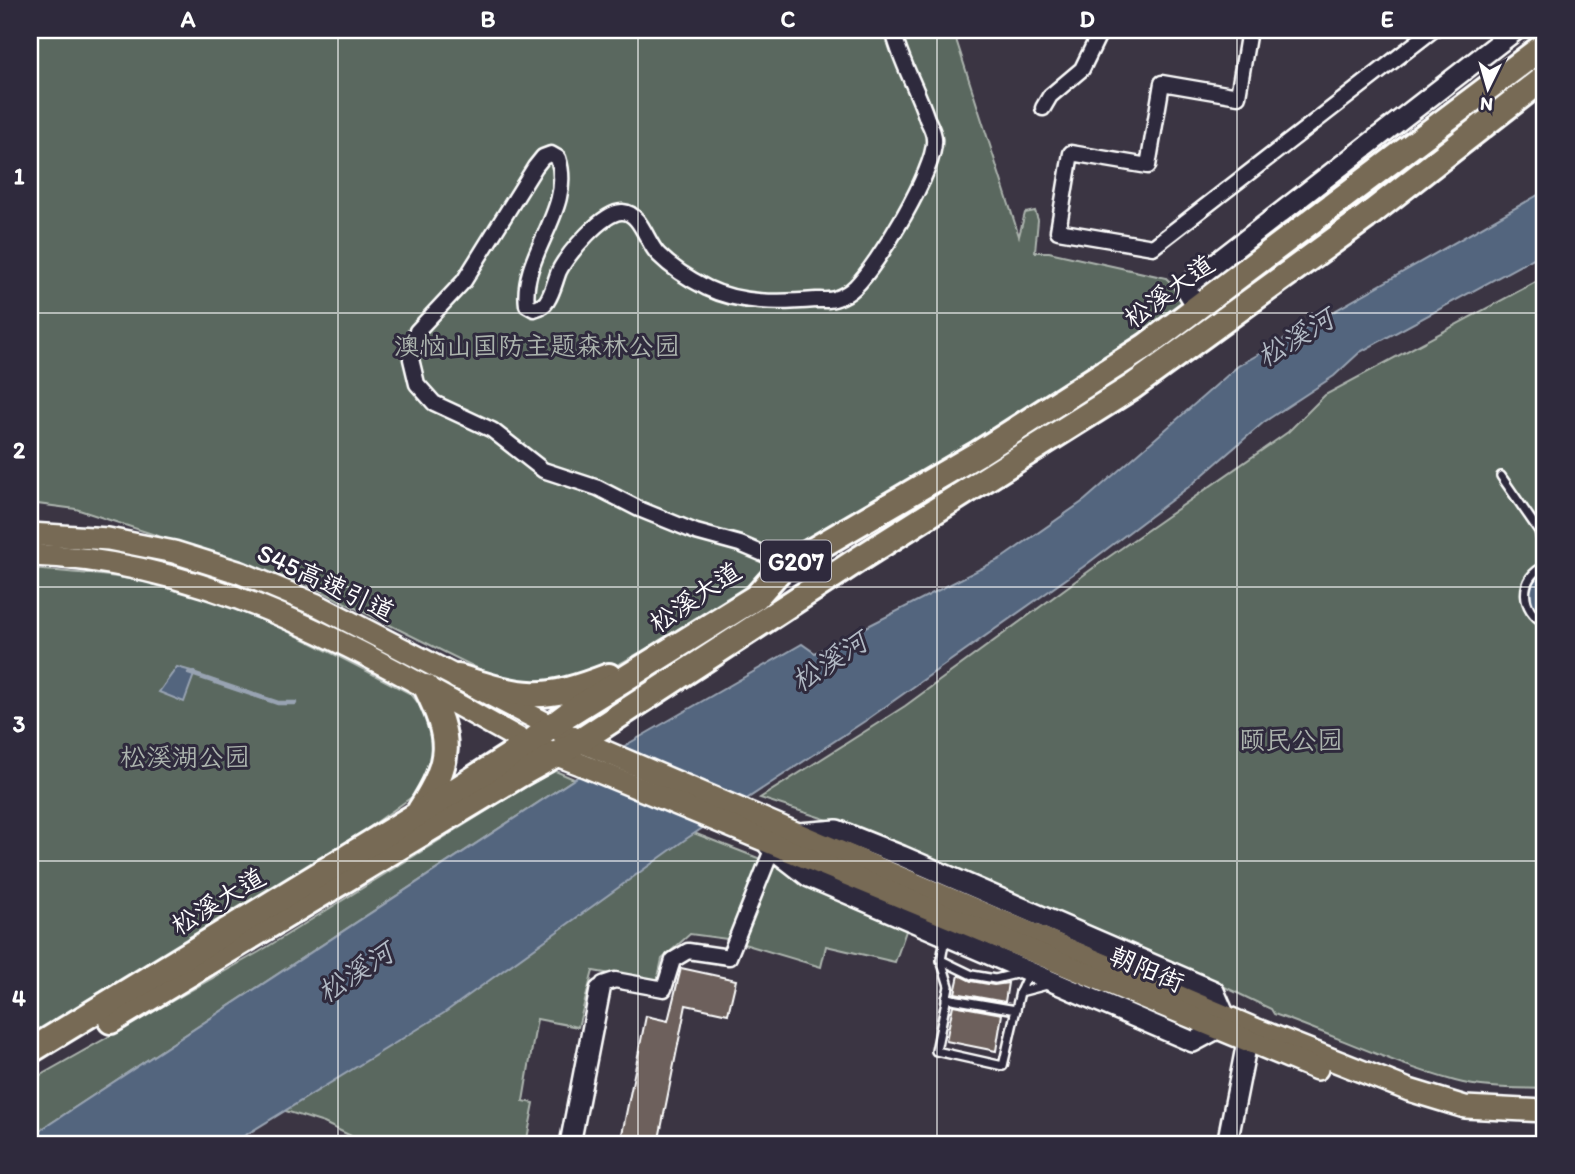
<svg xmlns="http://www.w3.org/2000/svg" width="1575" height="1174" viewBox="0 0 1575 1174" font-family="Itim,'LXGW WenKai TC',sans-serif">
  <rect width="100%" height="100%" fill="#3b3543"/>
  <filter id="ink" filterUnits="userSpaceOnUse"><feTurbulence type="fractalNoise" baseFrequency=".0143" numOctaves="2"/><feDisplacementMap in="SourceGraphic" scale="14" xChannelSelector="R" yChannelSelector="G"/><feConvolveMatrix kernelMatrix="1 2 1 2 8 2 1 2 1" color-interpolation-filters="sRGB"/></filter>
  <g filter="url(#ink)">
    <g fill="#5a685e" stroke="#acb4ae" stroke-width="2">
      <path d="M30,30h923l66,206 6,-23 10,-2 3,9 -3,32h14l117,26 33,33 -374,237 -220,124 -48,16 -50,-5 -196,-97 -235,-77 -46,-6z"/>
      <path d="M1545,277v812c-30,-1 -61,0 -90,-8 -62,-17 -121,-46 -181,-67l-3,-5 -61,-29 -376,-158 -74,-24 145,-92 195,-143 188,-131 37,-37z"/>
      <path d="M30,569c41,3 81,6 122,14 92,19 176,69 259,111l11,14 14,35 -13,46 -56,40 -137,85 -36,27 -164,101z"/>
      <path d="M553,770l21,9 -544,358v-56l229,-129z"/>
      <path d="M681,828l77,30 149,70 -12,34 -69,-16 -5,21 -94,-28 -37,-5 -28,25 -5,23 -64,-11 -15,56 -41,-8 -14,82 11,2 -8,41h-146l-29,-8 -27,-13 -48,-15z"/>
    </g>
    <g fill="#53657e" stroke="#98a3b2" stroke-width="2">
      <path d="M1545,191v61l-185,100 -26,24 -70,46 -74,64 -107,81 -218,154 -179,118 -242,174 -213,131h-201v-7l596,-392 176,-101 13,9 187,-95 83,-58 153,-134z"/>
      <path d="M1545,571v47c-20,-12 -20,-35 0,-47z"/>
      <path d="M177,667l18,5 -11,30 -25,-10z"/>
    </g>
    <g fill="none" stroke-linecap="round" stroke-linejoin="round">
      <path stroke="#98a3b2" stroke-width="4.5" d="M189,673l89,30h17"/>
    </g>
    <g fill="#6d615c" stroke="#fff" stroke-width="2">
      <path d="M681,968l55,12 -8,34 -42,-9 -28,139h-38l26,-128 22,5z"/>
      <path d="M959,975l12,6 23,4 14,-2 -3,19 -50,-9z"/>
      <path d="M953,1005l49,9 -6,37 -50,-10z"/>
    </g>
    <g fill="none" stroke-linecap="round" stroke-linejoin="round">
      <g stroke="#fff" stroke-width="12">
        <g id="lane">
          <path d="M1501,476l38,55 6,26"/>
          <path d="M1545,566c-27,11 -25,45 0,57"/>
          <path d="M945,938l-4,22 8,26 -13,65 67,15 17,-74 9,-20"/>
          <path d="M941,960l31,15 23,4 25,-6"/>
          <path d="M1020,992l27,-7"/>
          <path d="M946,998l70,12"/>
        </g>
      </g>
      <g stroke="#fff" stroke-width="19">
        <g id="street">
          <path d="M1249,30l-11,66 -76,-13 -14,83 -77,-13 -13,78 95,16 280,-217"/>
          <path d="M1043,108l7,-12 32,-27 19,-39"/>
          <path d="M781,569l-15,-14 -26,-11 -44,-12 -57,-23 -41,-21 -55,-18 -51,-40 -58,-27 -17,-19 -6,-25 6,-28 47,-50 71,-114 8,-10 8,-3 7,4c17,52 -38,96 -31,147l7,4c6,-2 10,-3 13,-8 6,-9 8,-20 12,-30 8,-16 45,-61 64,-59 18,1 24,32 36,43 14,14 30,24 48,33 33,16 73,15 109,12 7,0 15,1 21,-2 6,-2 14,-7 18,-11 22,-21 82,-119 79,-148 0,-7 -4,-14 -7,-20 -10,-31 -27,-58 -34,-89"/>
          <path d="M600,990l3,-6 12,-4 49,9 9,-29 15,-9 41,6 45,-112"/>
        </g>
      </g>
      <g stroke="#fff" stroke-width="24">
        <g id="secondary">
          <path d="M1198,308l-13,-21 331,-257"/>
          <path d="M799,833l38,-3 65,26 312,135 10,23"/>
          <path d="M769,846l40,31 384,165 24,-13"/>
          <path d="M570,1144l30,-154"/>
          <path d="M1227,1144l23,-117"/>
        </g>
      </g>
      <g stroke="#fff" stroke-width="26">
        <g id="primary">
          <path d="M30,534l78,5 66,13 67,21 76,32 263,136 670,286 159,63 56,17 80,4"/>
          <path d="M30,555c184,5 341,102 498,189l52,20 737,305"/>
        </g>
      </g>
      <g stroke="#fff" stroke-width="30">
        <g id="highway">
          <path d="M458,677c67,21 84,25 151,-1"/>
          <path d="M420,810c32,-50 32,-70 6,-123"/>
          <path d="M111,1021l408,-246 61,-34 279,-182 273,-172 234,-170 179,-140"/>
          <path d="M30,1051l388,-237 110,-70 40,-30 188,-117 25,-28 198,-116 167,-107 399,-301"/>
        </g>
      </g>
      <use href="#lane" stroke="#2f2a3d" stroke-width="7"/>
      <use href="#street" stroke="#2f2a3d" stroke-width="14"/>
      <use href="#secondary" stroke="#2f2a3d" stroke-width="19"/>
      <use href="#primary" stroke="#776a54" stroke-width="21"/>
      <use href="#highway" stroke="#776a54" stroke-width="24"/>
    </g>
  </g>
  <path fill="none" stroke="#fff" stroke-width="2" stroke-opacity="0.55" d="M338,30v1114M638,30v1114M937,30v1114M1237,30v1114M30,313h1515M30,587h1515M30,861h1515"/>
  <g text-anchor="middle" dominant-baseline="central" stroke-width="6" stroke-linejoin="round" paint-order="stroke">
    <rect fill="#2f2a3d" stroke="#c1bfc5" stroke-width="2" x="761" y="540.5" width="70" height="41" rx="5"/>
    <g font-size="24" font-weight="bold" fill="#fff">
      <text x="796" y="561">G207</text>
    </g>
    <g font-size="26" fill="#fff" stroke="#2f2a3d">
      <text transform="translate(1169 291) rotate(-36)">松溪大道</text>
      <text transform="translate(326 582) rotate(25)">S45高速引道</text>
      <text transform="translate(695 597) rotate(-34)">松溪大道</text>
      <text transform="translate(218 901) rotate(-31)">松溪大道</text>
      <text transform="translate(1147 969) rotate(23)">朝阳街</text>
    </g>
    <g font-size="26" fill="#acb4ae" stroke="#2f2a3d">
      <text x="537" y="346">澳恼山国防主题森林公园</text>
      <text x="1291" y="740">颐民公园</text>
      <text x="185" y="757">松溪湖公园</text>
    </g>
    <g font-size="28" font-style="italic" fill="#b2bac5" stroke="#2f2a3d">
      <text transform="translate(1295 337) rotate(-31)">松溪河</text>
      <text transform="translate(829 661) rotate(-33)">松溪河</text>
      <text transform="translate(355 972) rotate(-33)">松溪河</text>
    </g>
  </g>
  <rect width="1575" height="1174" fill="none" stroke="#2f2a3d" stroke-width="77"/>
  <g transform="translate(1488 88) rotate(185)" stroke="#2f2a3d" stroke-width="5" paint-order="stroke">
  <path d="M0-5L12 26L0 18L-12 26Z" fill="#ffffff"/>
  <text y="-10" font-size="19" font-weight="bold" text-anchor="middle" fill="#ffffff">N</text>
  </g>
  <rect x="38" y="38" width="1498" height="1098" fill="none" stroke="#fff" stroke-width="2.5"/>
  <g font-size="23" text-anchor="middle" font-weight="bold" fill="#fff">
    <text x="188" y="27">A</text>
    <text x="488" y="27">B</text>
    <text x="788" y="27">C</text>
    <text x="1087" y="27">D</text>
    <text x="1387" y="27">E</text>
    <text x="19" y="184">1</text>
    <text x="19" y="458">2</text>
    <text x="19" y="732">3</text>
    <text x="19" y="1006">4</text>
  </g>
</svg>
